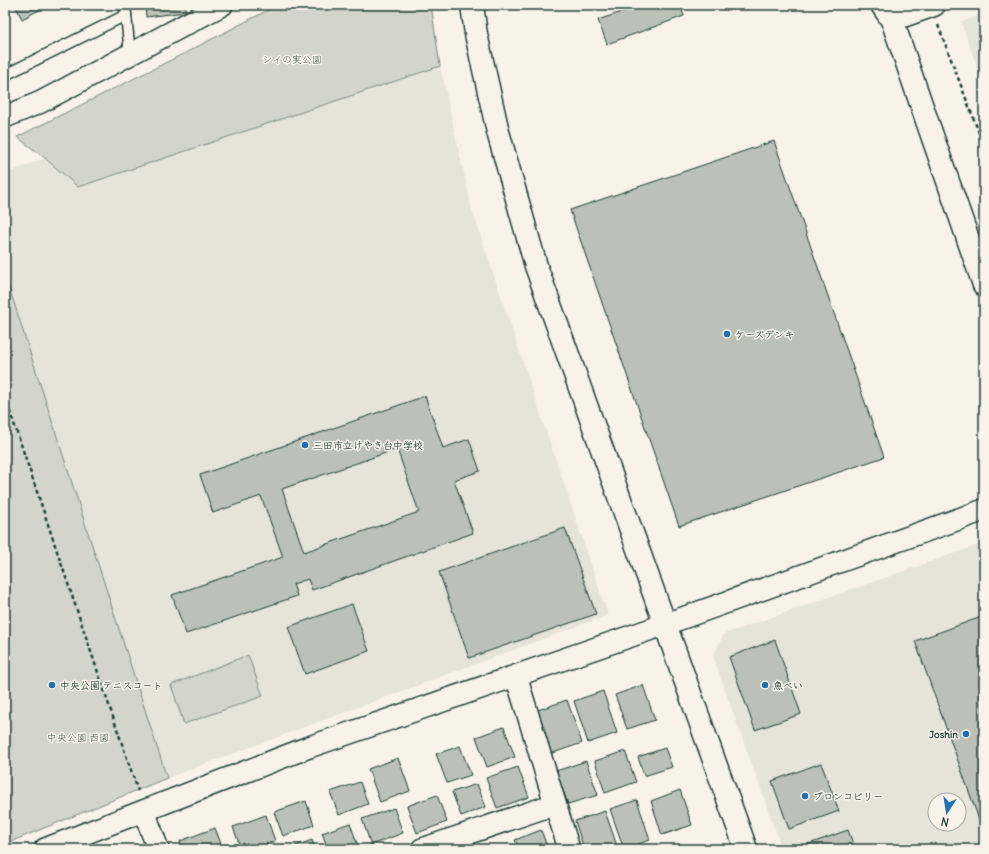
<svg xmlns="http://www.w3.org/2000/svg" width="989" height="854" viewBox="0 0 989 854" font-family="Delius,'Klee One',sans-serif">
  <rect width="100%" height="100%" fill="#f7f3e8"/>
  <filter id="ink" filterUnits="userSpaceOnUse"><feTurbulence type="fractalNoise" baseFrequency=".025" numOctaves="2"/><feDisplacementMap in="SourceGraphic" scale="8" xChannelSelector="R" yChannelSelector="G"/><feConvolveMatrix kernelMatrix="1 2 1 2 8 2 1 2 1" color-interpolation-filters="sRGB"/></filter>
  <g filter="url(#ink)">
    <g fill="#e5e4d9" fill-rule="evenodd">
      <path d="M984,14v72l-23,-64z"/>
      <path d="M440,66l32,144 136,405 -441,163 -162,-503v-101l40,-16 33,29z"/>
      <path d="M984,543v306h-202l-69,-193 11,-22zM935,800h24v24h-24z"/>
    </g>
    <g fill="#d3d5ca" stroke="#79897f">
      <path d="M278,5h153l9,61 -362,121 -33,-29 -28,-21 162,-81z"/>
      <path d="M5,275l162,503 -162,66z"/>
      <path d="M248,655l15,41 -79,28 -13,-39z"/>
    </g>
    <g fill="#bbc1b6" stroke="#1f3d34" fill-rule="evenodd">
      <path d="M15,5h34l-27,14z"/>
      <path d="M145,5h40l1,7 -40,5z"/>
      <path d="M642,5h38l4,11 -77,28 -9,-24z"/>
      <path d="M774,141l110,316 -205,69 -109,-316z"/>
      <path d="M425,396l18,52 26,-9 11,32 -26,9 19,53 -161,57 -4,-11 -15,5 4,12 -111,38 -14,-39 111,-38 -22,-61 -48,17 -13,-38zM397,449l22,63 -115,40 -22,-63z"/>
      <path d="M565,528l31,86 -127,44 -30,-86z"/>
      <path d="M352,604l17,47 -64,23 -17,-47z"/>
      <path d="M984,616v212h-2l-67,-187z"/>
      <path d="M775,640l26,74 -46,16 -26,-73z"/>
      <path d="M643,685l12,35 -28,9 -12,-34z"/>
      <path d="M603,691l14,42 -29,10 -14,-42z"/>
      <path d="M567,700l15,43 -32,11 -15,-43z"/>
      <path d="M504,727l11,30 -28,10 -11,-30z"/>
      <path d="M460,746l11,29 -24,8 -11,-29z"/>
      <path d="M665,748l7,19 -28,9 -6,-19z"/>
      <path d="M625,751l11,31 -31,11 -10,-32z"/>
      <path d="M398,758l12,33 -30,11 -12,-33z"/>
      <path d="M586,761l12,34 -30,9 -12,-33z"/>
      <path d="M821,763l18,48 -50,18 -17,-48z"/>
      <path d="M518,767l11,30 -32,11 -11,-30z"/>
      <path d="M360,782l8,22 -29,11 -9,-23z"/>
      <path d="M477,784l9,23 -25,9 -9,-24z"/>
      <path d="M680,790l12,35 -30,10 -11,-34z"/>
      <path d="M437,795l10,27 -30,11 -10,-27z"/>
      <path d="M637,800l13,40 -26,9 -14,-40z"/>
      <path d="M306,801l8,24 -31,11 -9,-24z"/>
      <path d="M394,808l9,25 -32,12 -9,-26z"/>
      <path d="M605,811l13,38h-34l-9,-28z"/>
      <path d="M266,815l9,26 -22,8h-12l-8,-22z"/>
      <path d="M350,823l9,26h-31l-6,-16z"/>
      <path d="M215,828l8,21h-40l-3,-8z"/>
      <path d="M541,830l7,19h-29l-4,-9z"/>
      <path d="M848,830l7,19h-60z"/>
      <path d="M312,840l3,9h-28z"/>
    </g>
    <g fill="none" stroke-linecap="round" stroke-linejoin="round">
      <g stroke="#1f3d34" stroke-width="13">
        <g id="service">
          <path d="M125,5l5,49"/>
          <path d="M5,75l121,-60"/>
        </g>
      </g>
      <g stroke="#1f3d34" stroke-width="24">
        <g id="minor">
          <path d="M5,117l36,-15 181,-97"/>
          <path d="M516,676l53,173"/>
          <path d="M144,811l14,38"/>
          <path d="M45,849l264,-102 357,-123 318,-114"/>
          <path d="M422,849l133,-45"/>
        </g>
      </g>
      <g stroke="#1f3d34" stroke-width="25">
        <g id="tertiary">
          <path d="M472,5l4,29 22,98 38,134 210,583"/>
          <path d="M882,5l10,15 92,265"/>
          <path d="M892,20l42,-15"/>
        </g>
      </g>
      <g stroke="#1f3d34" stroke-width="2.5" stroke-dasharray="4 3" stroke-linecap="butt">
        <path d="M938,25l46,121"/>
        <path d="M5,397l133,394"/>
      </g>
      <use href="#service" stroke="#f7f3e8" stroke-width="10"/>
      <use href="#minor" stroke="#f7f3e8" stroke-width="21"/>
      <use href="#tertiary" stroke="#f7f3e8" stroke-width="22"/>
    </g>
  </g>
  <g fill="#1f6fb2" stroke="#f7f3e8" stroke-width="1.5">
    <circle cx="727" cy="334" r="4"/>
    <circle cx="305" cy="445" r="4"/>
    <circle cx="52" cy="685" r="4"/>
    <circle cx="765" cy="685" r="4"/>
    <circle cx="966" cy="734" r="4"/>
    <circle cx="805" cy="796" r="4"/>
  </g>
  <g text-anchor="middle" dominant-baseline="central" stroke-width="3" stroke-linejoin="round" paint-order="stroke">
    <g font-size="10" fill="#435b52" stroke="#f7f3e8">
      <text x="292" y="59">シイの実公園</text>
      <text x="78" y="737">中央公園 西園</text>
    </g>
    <g font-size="10" font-weight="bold" fill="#1f3d34" stroke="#f7f3e8" text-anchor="start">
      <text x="735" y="334">ケーズデンキ</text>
      <text x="313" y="445">三田市立けやき台中学校</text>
      <text x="60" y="685">中央公園 テニスコート</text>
      <text x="773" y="685">魚べい</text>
      <text x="958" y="734" text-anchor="end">Joshin</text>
      <text x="813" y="796">ブロンコビリー</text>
    </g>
  </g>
  <rect width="989" height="854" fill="none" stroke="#f7f3e8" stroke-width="20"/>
  <rect x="10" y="10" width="969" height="834" fill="none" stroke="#1f3d34" stroke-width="1.5" filter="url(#ink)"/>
  <g transform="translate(947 812) rotate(192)"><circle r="19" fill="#f7f3e8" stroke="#a1aaa0"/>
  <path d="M0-3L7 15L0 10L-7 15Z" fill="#1f6fb2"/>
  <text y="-6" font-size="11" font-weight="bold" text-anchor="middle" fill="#1f3d34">N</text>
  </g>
</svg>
